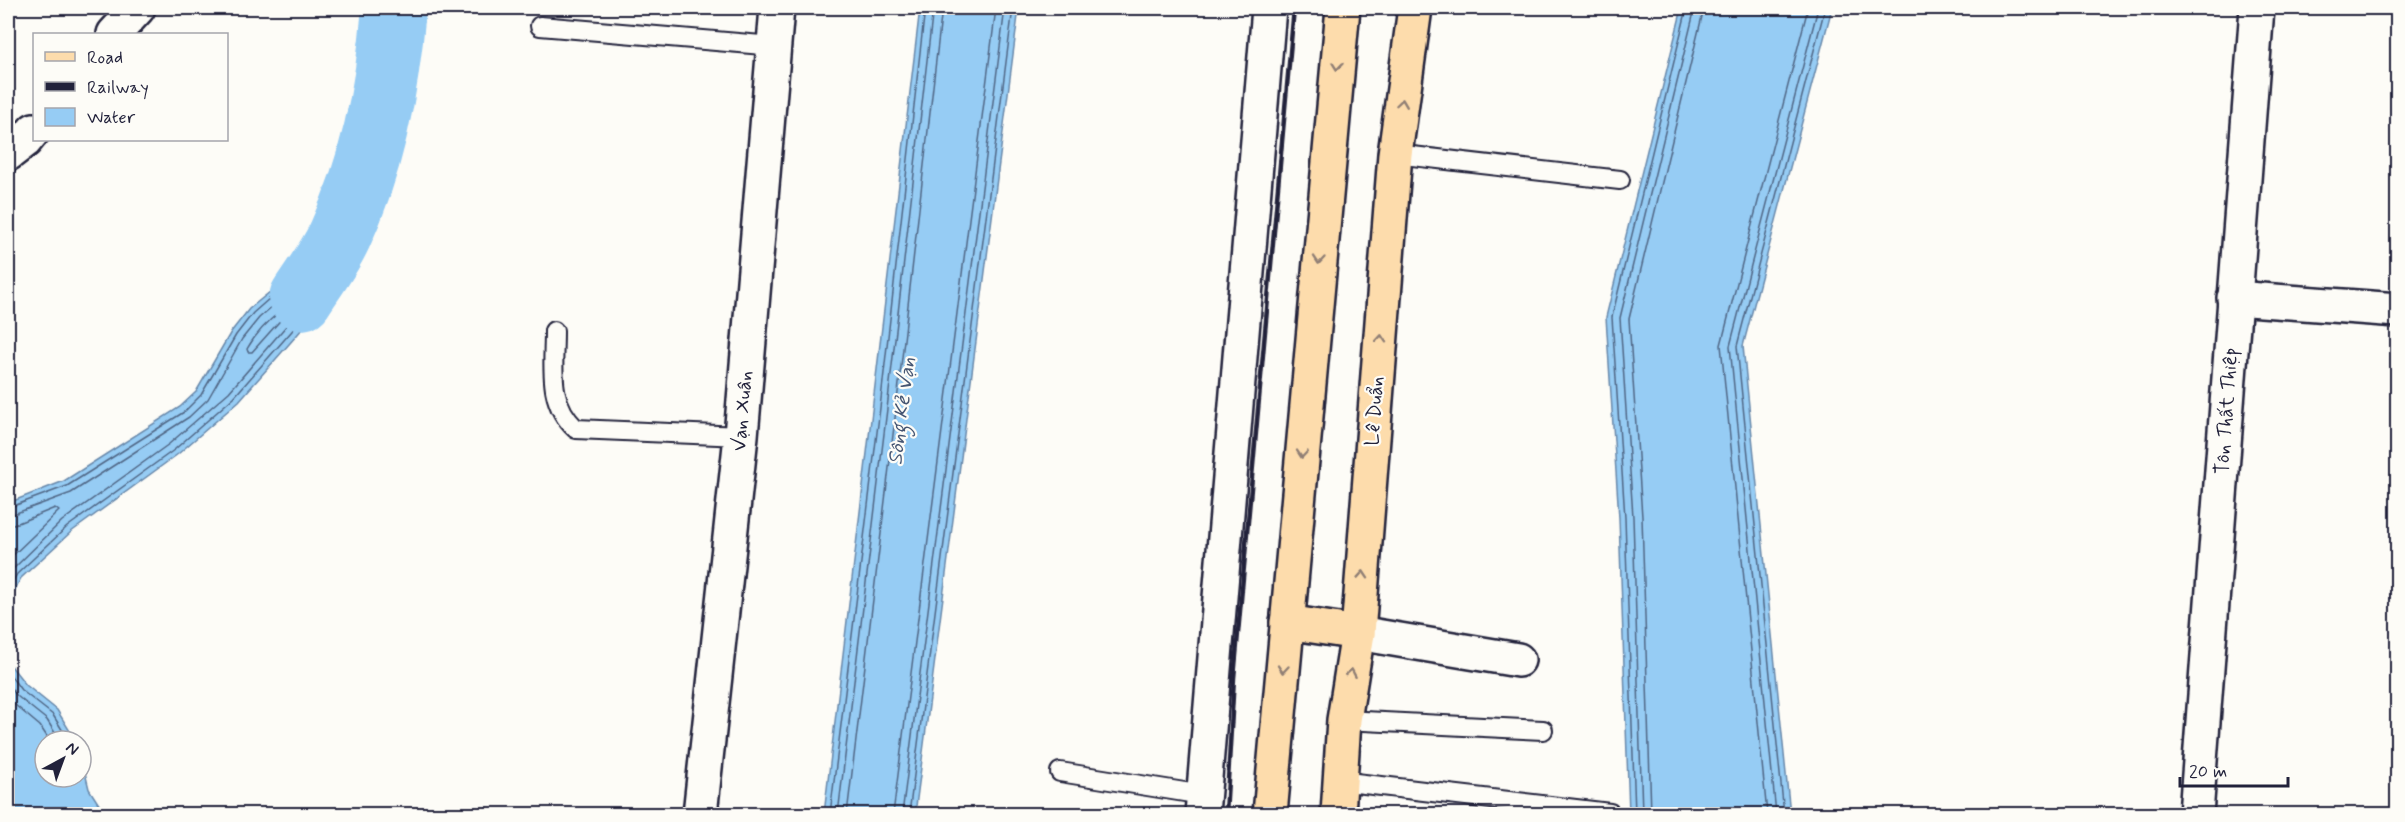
<svg xmlns="http://www.w3.org/2000/svg" width="2405" height="822" viewBox="0 0 2405 822" font-family="Mynerve,sans-serif">
  <rect width="100%" height="100%" fill="#fdfcf7"/>
  <filter id="ink" filterUnits="userSpaceOnUse"><feTurbulence type="fractalNoise" baseFrequency=".0167" numOctaves="2"/><feDisplacementMap in="SourceGraphic" scale="12" xChannelSelector="R" yChannelSelector="G"/><feConvolveMatrix kernelMatrix="1 2 1 2 8 2 1 2 1" color-interpolation-filters="sRGB"/></filter>
  <g filter="url(#ink)">
    <g fill="#96ccf4" stroke="#6888aa" stroke-width="1.5">
      <path d="M920,8h99l-104,806h-91z"/>
      <path d="M1682,8h150l-89,338 47,468h-161l-10,-296 -13,-201z"/>
      <path d="M345,220l-8,57 -12,25 -28,33 -58,66 -61,53 -107,78 -50,46 -13,25v-100l56,-22 116,-74 16,-15 35,-60 18,-23 65,-53z"/>
      <path d="M8,662l18,23 31,25 19,31h-31v36h36v-21l8,33 16,25h-97z"/>
    </g>
    <g fill="none" stroke-linecap="round" stroke-linejoin="round">
      <g stroke="#506685" stroke-width="1.5">
        <path d="M282,310h4v4l-34,38h-4l-1,-3c9,-16 21,-28 35,-39z"/>
        <path d="M8,508l59,-22 117,-74 17,-17 35,-60 17,-22 34,-30 21,-14 21,-21h4l-2,27 -11,24 -86,98 -60,53 -107,77 -50,47 -9,16"/>
        <path d="M8,516l63,-23 118,-76 19,-18 34,-60 17,-21 33,-29 28,-20 4,1v4l-11,21 -84,97 -60,52 -107,77 -54,53"/>
        <path d="M8,525l10,-2 37,-15 4,3 -51,49"/>
        <path d="M8,672l13,18 32,25 16,26"/>
        <path d="M8,684l9,12 30,24 13,21"/>
        <path d="M8,699l32,27 10,15"/>
        <path d="M830,814l50,-406 45,-400"/>
        <path d="M838,814l49,-405 46,-401"/>
        <path d="M847,814l49,-404 46,-402"/>
        <path d="M893,814l103,-806"/>
        <path d="M902,814l103,-806"/>
        <path d="M909,814l104,-806"/>
        <path d="M1635,814l-10,-296 -13,-201 75,-309"/>
        <path d="M1642,814l-9,-297 -13,-199 75,-310"/>
        <path d="M1651,814l-9,-297 -13,-198 75,-311"/>
        <path d="M1767,814l-46,-469 87,-337"/>
        <path d="M1776,814l-46,-468 88,-338"/>
        <path d="M1784,814l-47,-468 88,-338"/>
      </g>
      <path stroke="#96ccf4" stroke-width="64" d="M301,298c13,-20 29,-41 39,-63 33,-71 48,-150 54,-227"/>
      <g stroke="#22223b" stroke-width="22">
        <g id="service">
          <path d="M540,26l234,20"/>
          <path d="M1395,154l225,26"/>
          <path d="M554,331c0,37 -7,71 22,98l165,7"/>
          <path d="M1344,720l199,10"/>
          <path d="M1060,772l143,23"/>
          <path d="M1339,781l271,32"/>
        </g>
      </g>
      <g stroke="#22223b" stroke-width="38">
        <g id="minor">
          <path d="M114,34l24,-26"/>
          <path d="M8,154l17,-13 9,-11"/>
          <path d="M2234,298l164,12"/>
          <path d="M1358,633l160,27"/>
          <path d="M1202,814l67,-806"/>
        </g>
      </g>
      <g stroke="#22223b" stroke-width="38">
        <g id="tertiary">
          <path d="M700,814l41,-378 36,-428"/>
          <path d="M2196,814l61,-806"/>
        </g>
      </g>
      <g stroke="#22223b" stroke-width="38">
        <g id="primary">
          <path d="M1270,814l73,-806"/>
          <path d="M1338,814l6,-94 14,-87 37,-479 20,-146"/>
        </g>
      </g>
      <g stroke="#22223b" stroke-width="38">
        <path id="trunk" d="M1287,622l71,11"/>
      </g>
      <use href="#service" stroke="#fdfcf7" stroke-width="18"/>
      <use href="#minor" stroke="#fdfcf7" stroke-width="33"/>
      <use href="#tertiary" stroke="#fdfcf7" stroke-width="33"/>
      <use href="#primary" stroke="#fddcac" stroke-width="33"/>
      <use href="#trunk" stroke="#fddcac" stroke-width="33"/>
      <path stroke="#22223b" stroke-width="4.5" d="M1226,814l8,-136 60,-670"/>
    </g>
    <defs><path id="oneway-chevron" d="M-2-3.5L2.5 0L-2 3.5" fill="none" stroke-width="1.6" stroke-linecap="round" stroke-linejoin="round" transform="scale(1.5)"/></defs>
    <g stroke="#907f74">
      <use href="#oneway-chevron" transform="translate(1337 66) rotate(96)"/>
      <use href="#oneway-chevron" transform="translate(1402 103) rotate(-82)"/>
      <use href="#oneway-chevron" transform="translate(1319 260) rotate(95)"/>
      <use href="#oneway-chevron" transform="translate(1381 339) rotate(-86)"/>
      <use href="#oneway-chevron" transform="translate(1302 454) rotate(95)"/>
      <use href="#oneway-chevron" transform="translate(1363 575) rotate(-86)"/>
      <use href="#oneway-chevron" transform="translate(1283 669) rotate(95)"/>
      <use href="#oneway-chevron" transform="translate(1351 673) rotate(-80)"/>
    </g>
  </g>
  <g text-anchor="middle" dominant-baseline="central" stroke-width="4.5" stroke-linejoin="round" paint-order="stroke">
    <g font-size="20" fill="#22223b" stroke="#fdfcf7">
      <text transform="translate(743 411) rotate(-85)">Vạn Xuân</text>
      <text transform="translate(1375 411) rotate(-86)">Lê Duẩn</text>
      <text transform="translate(2227 411) rotate(-86)">Tôn Thất Thiệp</text>
    </g>
    <g font-size="21" font-style="italic" fill="#455572" stroke="#fdfcf7">
      <text transform="translate(902 411) rotate(-83)">Sông Kẻ Vạn</text>
    </g>
  </g>
  <rect width="2405" height="822" fill="none" stroke="#fdfcf7" stroke-width="30"/>
  <rect x="15" y="15" width="2375" height="792" fill="none" stroke="#22223b" stroke-width="2" filter="url(#ink)"/>
  <rect x="33" y="33" width="195" height="108" fill="#fdfcf7" stroke="#a5a5ac" stroke-width="1.5"/>
  <rect x="45" y="52" width="30" height="9" fill="#fddcac" stroke="#a5a5ac" stroke-width="1.5"/>
  <text x="87" y="63" font-size="18" fill="#22223b">Road</text>
  <rect x="45" y="82" width="30" height="9" fill="#22223b" stroke="#a5a5ac" stroke-width="1.5"/>
  <text x="87" y="93" font-size="18" fill="#22223b">Railway</text>
  <rect x="45" y="108" width="30" height="18" fill="#96ccf4" stroke="#a5a5ac" stroke-width="1.5"/>
  <text x="87" y="123" font-size="18" fill="#22223b">Water</text>
  <g transform="translate(63 759) rotate(41)"><circle r="28" fill="#fdfcf7" stroke="#a5a5ac" stroke-width="1.5"/>
  <path d="M0-4.5L10 22L0 15L-10 22Z" fill="#22223b"/>
  <text y="-9" font-size="16" font-weight="bold" text-anchor="middle" fill="#22223b">N</text>
  </g>
  <path d="M2180 777v9h108v-9" fill="none" stroke="#22223b" stroke-width="3"/>
  <text x="2189" y="777" font-size="18" fill="#22223b" stroke="#fdfcf7" stroke-width="4.5" paint-order="stroke">20 m</text>
</svg>
